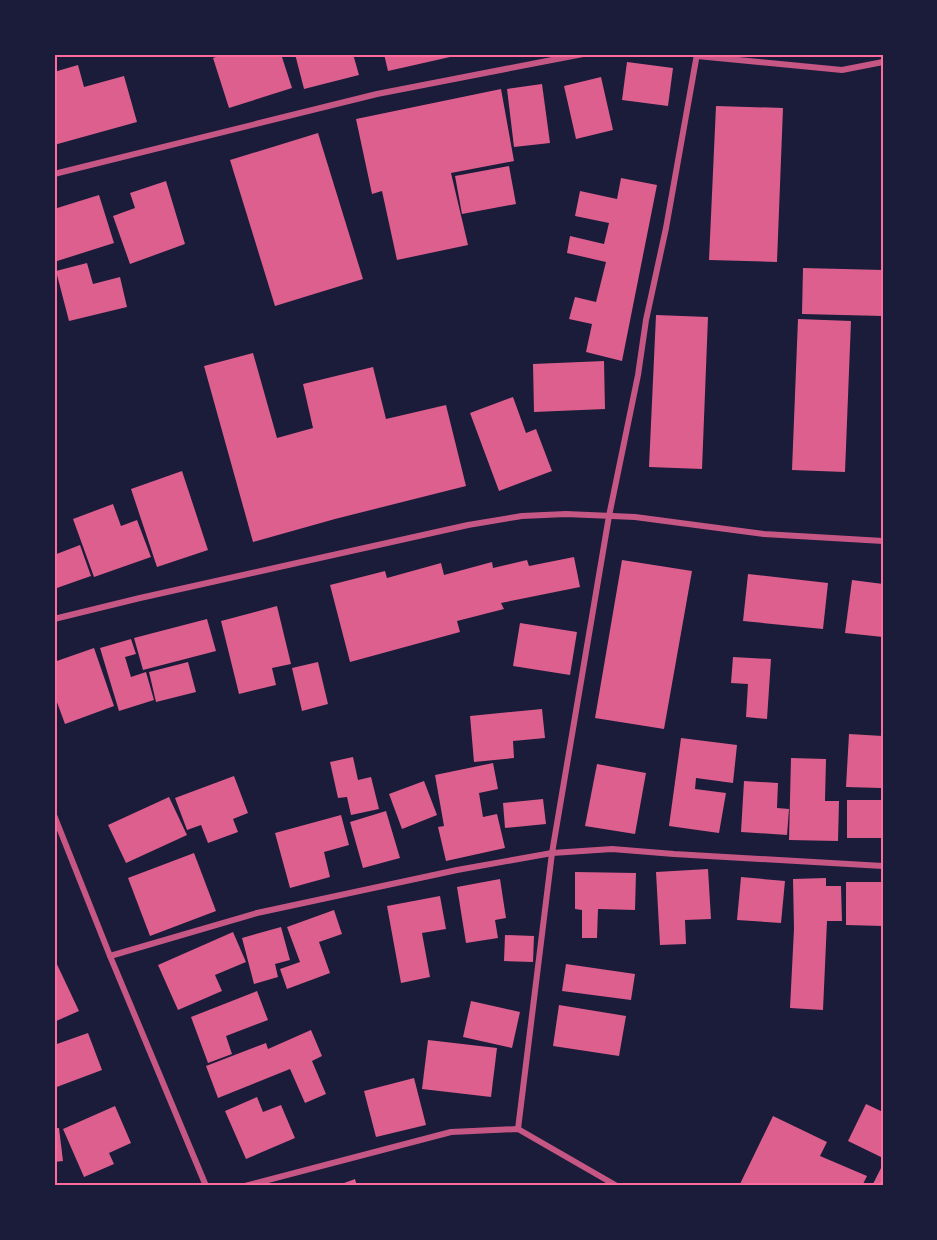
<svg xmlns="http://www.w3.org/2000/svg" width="937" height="1240" viewBox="0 0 937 1240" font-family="'Noto Sans',sans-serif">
  <rect width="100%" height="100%" fill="#1b1b3a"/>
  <g fill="#dd5f8e">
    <path d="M224,54h57l11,34 -63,20 -16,-50z"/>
    <path d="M295,54h58l6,21 -55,14z"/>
    <path d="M384,54h74l1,1 -71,16z"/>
    <path d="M627,62l46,6 -5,38 -46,-6z"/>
    <path d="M78,65l6,22 40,-11 13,46 -83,23v-73z"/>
    <path d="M601,77l12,53 -37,9 -12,-53z"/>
    <path d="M542,84l8,59 -36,4 -7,-58z"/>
    <path d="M501,89l13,72 -63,12 17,72 -71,15 -15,-69 -10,3 -16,-75z"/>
    <path d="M716,106l67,2 -6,154 -68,-2z"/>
    <path d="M318,133l45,146 -88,27 -45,-146z"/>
    <path d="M509,166l7,38 -54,10 -7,-38z"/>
    <path d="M621,178l36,7 -35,176 -36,-9 6,-28 -23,-5 6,-22 21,5 10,-40 -39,-9 3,-17 34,8 5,-21 -34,-7 5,-25 37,8z"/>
    <path d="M166,181l19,63 -55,20 -17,-48 22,-8 -5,-15z"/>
    <path d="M99,195l15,48 -60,19v-53z"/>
    <path d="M87,263l6,21 27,-7 7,30 -58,14 -13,-50z"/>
    <path d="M803,268l80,2v46l-81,-2z"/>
    <path d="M656,315l52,2 -6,152 -53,-2z"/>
    <path d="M798,319l53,2 -6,151 -53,-2z"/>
    <path d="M253,353l24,85 36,-10 -10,-44 70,-17 13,52 60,-14 20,81 -131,33 -82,23 -49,-176z"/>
    <path d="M604,361l1,48 -71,3 -1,-48z"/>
    <path d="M513,397l13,36 10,-4 16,42 -53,20 -29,-78z"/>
    <path d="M182,471l26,79 -51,17 -26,-78z"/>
    <path d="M113,504l8,22 16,-6 14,37 -57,20 -21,-58z"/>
    <path d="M80,545l11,31 -37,13v-34z"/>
    <path d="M574,557l6,30 -79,16 3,6 -47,12 3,11 -110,30 -20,-77 55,-14 2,7 54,-15 3,12 48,-13 1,6 34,-8 2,6z"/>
    <path d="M622,560l70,11 -28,158 -69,-11z"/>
    <path d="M748,574l80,9 -5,46 -80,-8z"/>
    <path d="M852,580l31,4v53l-38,-4z"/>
    <path d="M277,606l14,58 -19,4 4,17 -37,9 -18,-73z"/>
    <path d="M207,619l9,32 -73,19 -9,-32z"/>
    <path d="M520,623l57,9 -7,43 -57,-9z"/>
    <path d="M131,639l5,15 -11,3 6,20 15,-5 8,28 -35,11 -19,-63z"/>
    <path d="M94,648l20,58 -49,18 -11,-30v-32z"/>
    <path d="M733,657l38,2 -4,60 -21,-2 2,-33 -17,-1z"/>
    <path d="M188,662l8,30 -40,10 -7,-30z"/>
    <path d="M318,662l10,42 -26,7 -10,-43z"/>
    <path d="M542,709l3,29 -32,3 1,17 -40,4 -4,-46z"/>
    <path d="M849,734l34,2 -2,52 -35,-1z"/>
    <path d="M681,738l56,7 -4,38 -37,-5 -1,11 31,4 -7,40 -50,-7z"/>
    <path d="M353,757l5,23 13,-3 8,32 -28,6 -4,-18 -9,1 -8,-36z"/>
    <path d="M791,758l35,1 -1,42h14l-1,40 -49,-1z"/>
    <path d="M493,763l5,26 -19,4 4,24 14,-3 8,34 -59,13 -8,-34 6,-1 -9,-51z"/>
    <path d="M597,764l49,9 -11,61 -50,-8z"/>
    <path d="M234,776l14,37 -15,6 5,13 -30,11 -7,-18 -14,5 -12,-32z"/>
    <path d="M424,781l13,34 -35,14 -13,-35z"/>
    <path d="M744,781l34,2 -1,25 12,1 -2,26 -46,-3z"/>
    <path d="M169,797l18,38 -61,28 -18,-38z"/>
    <path d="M543,799l3,25 -41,4 -2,-25z"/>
    <rect x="847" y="800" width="36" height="38"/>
    <path d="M386,811l14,47 -37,10 -13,-46z"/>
    <path d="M341,815l8,30 -25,7 6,25 -40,11 -15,-55z"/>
    <path d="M194,853l22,58 -66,25 -22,-58z"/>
    <path d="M708,869l3,50 -26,1 1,24 -26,1 -4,-73z"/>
    <path d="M575,872l61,1 -1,37 -37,-1 -1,29h-15v-28l-7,-1z"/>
    <path d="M741,877l44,4 -4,42 -44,-3z"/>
    <path d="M826,878v8h15l1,35h-15l-4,89 -33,-2 4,-79 -1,-50z"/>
    <path d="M500,879l6,39 -11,2 3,18 -32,5 -9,-56z"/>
    <path d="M846,882h37v44l-37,-1z"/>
    <path d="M440,896l6,33 -24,4 8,44 -29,6 -14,-77z"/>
    <path d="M334,910l8,24 -23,8 11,31 -43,16 -7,-20 20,-7 -13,-35z"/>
    <path d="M281,927l9,33 -15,4 3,13 -24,7 -12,-46z"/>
    <path d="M233,932l13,30 -31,13 7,16 -44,19 -20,-45z"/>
    <path d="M505,935l29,1 -1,26 -29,-1z"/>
    <path d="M54,958l25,53 -25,11z"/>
    <path d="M566,964l69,10 -4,26 -69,-9z"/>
    <path d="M257,991l11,29 -42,16 6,18 -24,9 -17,-46z"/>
    <path d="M471,1001l49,11 -8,36 -49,-11z"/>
    <path d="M559,1005l67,11 -7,40 -66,-10z"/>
    <path d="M311,1030l11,26 -10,5 14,33 -21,9 -15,-34 -72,29 -12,-32 60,-23 2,6z"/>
    <path d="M88,1033l14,37 -48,18v-43z"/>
    <path d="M428,1040l69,8 -6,49 -69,-8z"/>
    <path d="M414,1078l12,47 -50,12 -12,-46z"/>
    <path d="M257,1097l6,15 18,-7 14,33 -49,21 -21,-48z"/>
    <path d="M866,1104l17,8v46l-35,-17z"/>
    <path d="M115,1106l16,37 -22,10 5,11 -30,13 -21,-48z"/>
    <path d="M773,1116l54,26 -7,14 47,20 -5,10h-123z"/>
    <path d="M54,1128h5l4,33 -9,1z"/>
    <path d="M883,1164v22h-11z"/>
    <path d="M355,1179l2,7h-21z"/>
  </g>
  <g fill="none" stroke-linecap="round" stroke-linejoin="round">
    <g stroke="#c65784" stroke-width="6">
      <path d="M697,56l145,14 41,-8"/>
      <path d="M54,174l323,-80 206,-40"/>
      <path d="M54,619l86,-21 157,-35 171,-38 54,-9 44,-2 69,3 129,17 119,7"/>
      <path d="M54,815l56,141 96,230"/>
      <path d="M110,956l147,-43 200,-43 95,-17 60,-4 62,5 209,12"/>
      <path d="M518,1129l34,-276 57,-337 29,-141 8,-55 20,-92 31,-174"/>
      <path d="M245,1186l206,-54 67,-3 99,57"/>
    </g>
  </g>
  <rect width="937" height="1240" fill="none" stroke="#1b1b3a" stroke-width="111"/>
  <rect x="56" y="56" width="826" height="1128" fill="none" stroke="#ff6b9d" stroke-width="2"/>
</svg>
